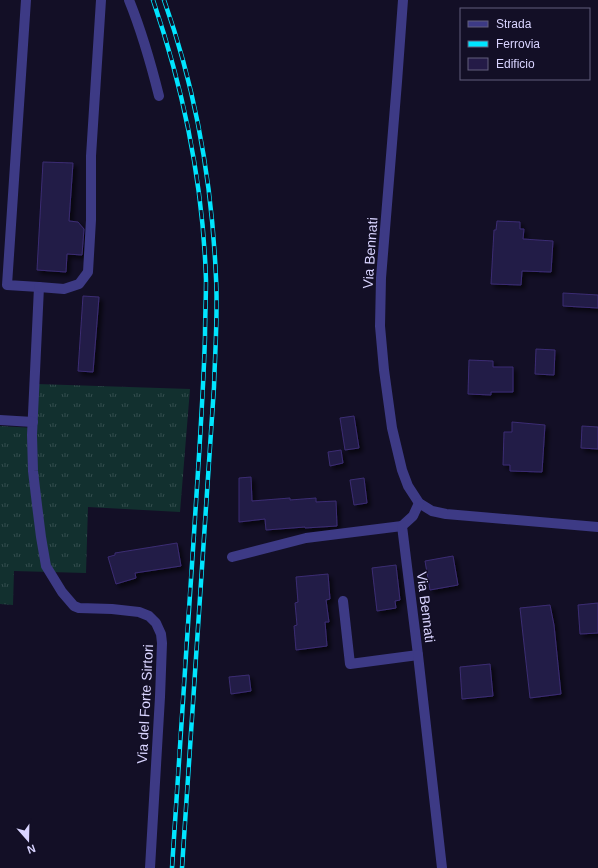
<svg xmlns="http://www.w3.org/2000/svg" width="598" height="868" viewBox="0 0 598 868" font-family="Arial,sans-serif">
  <defs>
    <pattern id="grass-tufts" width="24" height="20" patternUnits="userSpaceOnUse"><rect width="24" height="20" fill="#12302f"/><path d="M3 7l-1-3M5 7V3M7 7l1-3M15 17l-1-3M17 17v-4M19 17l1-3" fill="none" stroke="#344d4e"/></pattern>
    <filter id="shadow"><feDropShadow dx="3.5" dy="3.5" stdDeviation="2" flood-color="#0009"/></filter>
  </defs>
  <rect width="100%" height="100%" fill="#130f26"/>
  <path fill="url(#grass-tufts)" d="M37,384l153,5 -10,123 -92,-5 -2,66 -72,-2 -1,34 -13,-1v-178l35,2z"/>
  <g fill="#241b47" stroke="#3b2d73" filter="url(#shadow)">
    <path d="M43,162l30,1 -4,58 9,1 6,7 -2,26 -15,-1 -1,18 -29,-2z"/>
    <path d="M497,221l23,1v7h4l-1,10 30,2 -2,31 -29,-1 -1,14 -30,-1 3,-54h2z"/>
    <path d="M563,293l35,2v13l-35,-2z"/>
    <path d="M83,296l16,1 -6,75 -15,-1z"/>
    <path d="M536,349l19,1 -1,25 -19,-1z"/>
    <path d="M469,360l24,1v6h20v25h-22v3l-23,-1z"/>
    <path d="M354,416l5,32 -14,2 -5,-32z"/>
    <path d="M512,422l33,3 -3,47 -32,-1v-6h-7l1,-33h8z"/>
    <path d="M582,426l16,1v22l-17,-1z"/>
    <path d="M341,450l2,13 -13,3 -2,-14z"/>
    <path d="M251,477l1,24 38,-3v2l26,-2v4l20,-1 1,25 -32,2v-1l-39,3 -1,-11 -26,3v-44z"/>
    <path d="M364,478l3,25 -13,2 -4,-25z"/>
    <path d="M177,543l4,23 -46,7 1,5 -20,6 -8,-27 7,-2v-2z"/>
    <path d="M453,556l5,29 -28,5 -5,-29z"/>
    <path d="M396,565l4,35 -5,1 1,7 -19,3 -5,-43z"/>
    <path d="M328,574l2,25 -4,1 3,22h-4l2,24 -31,4 -2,-24 3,-1 -2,-22 3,-1 -2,-25z"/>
    <path d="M598,603v30l-18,1 -2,-29z"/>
    <path d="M550,605l4,20 7,69 -31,4 -10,-90z"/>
    <path d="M490,664l3,32 -31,3 -2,-32z"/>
    <path d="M249,675l2,16 -20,3 -2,-17z"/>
  </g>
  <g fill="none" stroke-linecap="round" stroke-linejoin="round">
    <g stroke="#3d3a85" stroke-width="10">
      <path d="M26,0l-19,285 32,2 -7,148 1,36 4,34 4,32 5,29 16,26 12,14 5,2 33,1 27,3 10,4 7,7 5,11 1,9 -2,54 -10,171"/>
      <path d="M129,0c13,32 22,64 30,96"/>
      <path d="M403,0l-6,82 -16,196 -1,48 4,44 8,58 10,42 6,16 11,17 13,8 14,3 152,13"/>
      <path d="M39,287l25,2 15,-5 9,-12 3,-52v-64l10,-156"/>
      <path d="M0,420l33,2"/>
      <path d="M232,557l74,-19 96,-12"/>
      <path d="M343,601l7,63 68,-9 -16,-129 11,-10 6,-13"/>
      <path d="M418,655l24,213"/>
    </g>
    <g stroke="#00e5ff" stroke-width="4.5">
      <g id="rail">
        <path d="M153,0c31,91 50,183 53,280 0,19 -1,38 -1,57 -2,66 -7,132 -11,197 -8,112 -15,223 -22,334"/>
        <path d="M164,0c32,90 48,183 52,278 2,37 -1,73 -2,109l-32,481"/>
      </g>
    </g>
    <use href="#rail" stroke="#130f26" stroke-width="3" stroke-dasharray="9" stroke-linecap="butt"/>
  </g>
  <g text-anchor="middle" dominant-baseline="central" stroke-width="3" stroke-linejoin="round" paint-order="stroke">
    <g font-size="14" fill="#d9d4ff" stroke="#130f26">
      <text transform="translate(370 253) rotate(-86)">Via Bennati</text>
      <text transform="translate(426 607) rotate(83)">Via Bennati</text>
      <text transform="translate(145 704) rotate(-87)">Via del Forte Sirtori</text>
    </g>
  </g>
  <rect x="460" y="8" width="130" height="72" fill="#130f26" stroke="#625e7d"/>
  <rect x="468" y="21" width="20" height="6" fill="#3d3a85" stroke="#625e7d"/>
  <text x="496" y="28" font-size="12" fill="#d9d4ff">Strada</text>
  <rect x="468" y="41" width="20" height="6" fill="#00e5ff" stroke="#625e7d"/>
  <text x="496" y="48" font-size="12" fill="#d9d4ff">Ferrovia</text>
  <rect x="468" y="58" width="20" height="12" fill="#241b47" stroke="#625e7d"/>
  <text x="496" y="68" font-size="12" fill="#d9d4ff">Edificio</text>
  <g transform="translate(28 840) rotate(160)" stroke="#130f26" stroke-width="3" paint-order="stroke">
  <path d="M0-3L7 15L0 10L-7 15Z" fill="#d9d4ff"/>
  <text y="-6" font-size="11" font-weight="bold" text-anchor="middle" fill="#d9d4ff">N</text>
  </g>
</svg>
